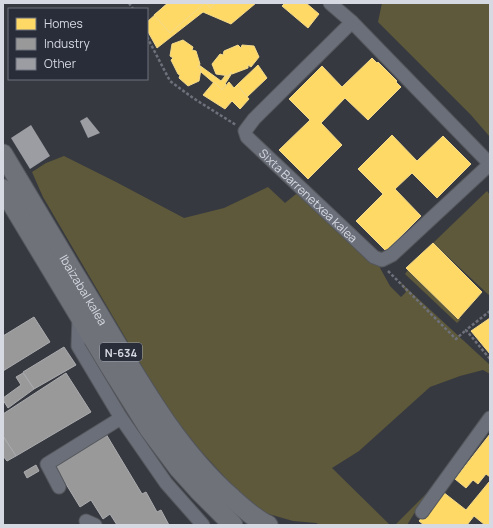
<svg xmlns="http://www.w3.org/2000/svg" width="493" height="528" viewBox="0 0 493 528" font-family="Manrope,sans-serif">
  <rect width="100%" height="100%" fill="#373940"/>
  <g fill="#5d593a">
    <path d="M382,3h108v134l-19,-22 -93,-93z"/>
    <path d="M64,156l52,26 68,36 40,-10 44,-21 17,16 11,-9 7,2 76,70 11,20 11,11 5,-5 -6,-10 90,83v9l-7,-4 -23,6 -30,11 -71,64 -27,17 57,56h7l31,-31 -20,32h-87l-4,-2 -23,-2 -28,-8 -24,-18 -41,-45 -24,-30 -30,-47 -103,-176 -11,-25 14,-9z"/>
    <path d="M487,191l3,4v101l-57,-53z"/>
    <path d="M408,270l53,49 -4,4 -52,-49z"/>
  </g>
  <g fill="#ffd966" stroke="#f3d98b">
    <path d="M168,3h88l-25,21 -28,-12 -46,36 -10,-18v-8z"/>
    <path d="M168,3h37l-35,30 -16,-18z"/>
    <path d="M206,3h10l-6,5z"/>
    <path d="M285,3h21l13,11 -11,14 -26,-22z"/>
    <path d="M183,40l10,7 -1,3 4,1 4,13 -2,3 3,2 -2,12 -11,5 -9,-8 1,-3 -2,-1 -7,-14 2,-2 -3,-2 2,-12z"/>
    <path d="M238,45l3,3 1,-3 12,1 5,11 -8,10 -3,-2v3l-16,6 -1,-2 -2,4 -13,-2 -4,-10 8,-10 3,1 1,-4z"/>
    <path d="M372,58l5,5 1,-1 19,19 -1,1 5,5 -33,33 -23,-22 -24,25 21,22 -34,34 -29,-29 31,-30 -21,-21 33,-33 20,21z"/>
    <path d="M199,65l22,16 4,-5h4l2,-4 1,1 -7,11 1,1 -4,5 -21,-18v-3l-3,-2z"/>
    <path d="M258,65l9,13 -20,19 -10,-12z"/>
    <path d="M214,82l8,8 7,-8 5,6 3,-3 12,14 -9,10 -8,-8 -7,8 -22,-14z"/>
    <path d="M392,135l25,26 26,-25 28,28 -34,34 -25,-25 -17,16 26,27 -35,35 -30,-30 27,-27 -25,-25z"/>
    <path d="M433,243l49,49 -24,27 -52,-51z"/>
    <path d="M490,318v36l-19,-23z"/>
    <path d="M490,434v43l-4,-3 -8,10 -5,-4 -7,8 -11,-9z"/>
    <path d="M489,482l1,1v42h-5l-11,-9 -7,9h-43l-5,-4 24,-29 23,18z"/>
  </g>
  <g fill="#999" stroke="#abacaf">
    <path d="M34,317l16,25 -47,29v-35z"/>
    <path d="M64,347l12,18 -42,24 -11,-17z"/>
    <path d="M23,373l11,16 -26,19 -5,-8v-2l18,-13 -5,-8z"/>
    <path d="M66,373l25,39 -75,44 -13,-20v-22z"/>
    <path d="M106,434l36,60 4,-2 11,20 4,-2 8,15h-52l-7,-11 -7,5 -12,-19 -11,7 -25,-41z"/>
    <path d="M3,436l13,20 -9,5 -4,-5z"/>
    <path d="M36,465l3,6 -12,7 -3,-6z"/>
  </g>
  <g fill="#9b9da3">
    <path d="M87,117l13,16 -12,5 -8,-17z"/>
    <path d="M31,125l19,31 -20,13 -19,-31z"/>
  </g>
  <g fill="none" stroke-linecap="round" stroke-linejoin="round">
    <g stroke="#54575c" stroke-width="15">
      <g id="minor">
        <path d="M330,3l22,19 138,142"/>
        <path id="s1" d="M352,22l-98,97 -9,12 2,6 127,120 8,3 10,-5 98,-91"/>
        <path d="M79,316l-1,30 43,72"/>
        <path d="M59,487l-12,-23 74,-46 45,65 37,42"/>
        <path d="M422,512l68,-94"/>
        <path d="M86,521l9,4"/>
      </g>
    </g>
    <g stroke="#54575c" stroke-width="21">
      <g id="highway">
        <path id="s2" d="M3,154c31,52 61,103 92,154 40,66 78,138 137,190 11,10 23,21 36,27"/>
        <path d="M3,189l106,176 40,64 30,40 19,21 35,35"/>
      </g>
    </g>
    <g stroke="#6e717b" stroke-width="2.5" stroke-dasharray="3 2" stroke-linecap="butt">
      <path d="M129,3l4,6"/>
      <path d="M147,37l23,44 23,17 43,27"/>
      <path d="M388,271l68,68 10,-9"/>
      <path d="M490,311l-24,19 24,29"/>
    </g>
    <use href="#minor" stroke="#6b6f79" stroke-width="13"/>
    <use href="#highway" stroke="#70727a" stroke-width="19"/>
  </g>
  <g text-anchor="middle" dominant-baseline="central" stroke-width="4" stroke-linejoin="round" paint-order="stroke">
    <rect fill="#292d3a" stroke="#a2a5af" stroke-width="1" x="100" y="343" width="42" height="18" rx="3"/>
    <g font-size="11" font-weight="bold" fill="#d6d9e1">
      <text x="121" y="352">N-634</text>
    </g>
    <g font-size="12" fill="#d6d9e1" stroke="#292d3a">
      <text stroke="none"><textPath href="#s1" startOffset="244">Sixta Barrenetxea kalea</textPath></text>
      <text stroke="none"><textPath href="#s2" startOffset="158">Ibaizabal kalea</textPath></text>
    </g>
  </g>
  <rect width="493" height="528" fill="none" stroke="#d6d9e1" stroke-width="8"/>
  <rect x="8" y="8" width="140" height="72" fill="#292d3a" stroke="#6e727d"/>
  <rect x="16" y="18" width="20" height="12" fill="#ffd966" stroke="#6e727d"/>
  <text x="44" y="28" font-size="12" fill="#d6d9e1">Homes</text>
  <rect x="16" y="38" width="20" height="12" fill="#999999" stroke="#6e727d"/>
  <text x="44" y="48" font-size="12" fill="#d6d9e1">Industry</text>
  <rect x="16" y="58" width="20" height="12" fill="#9b9da3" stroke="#6e727d"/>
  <text x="44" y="68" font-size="12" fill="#d6d9e1">Other</text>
</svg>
